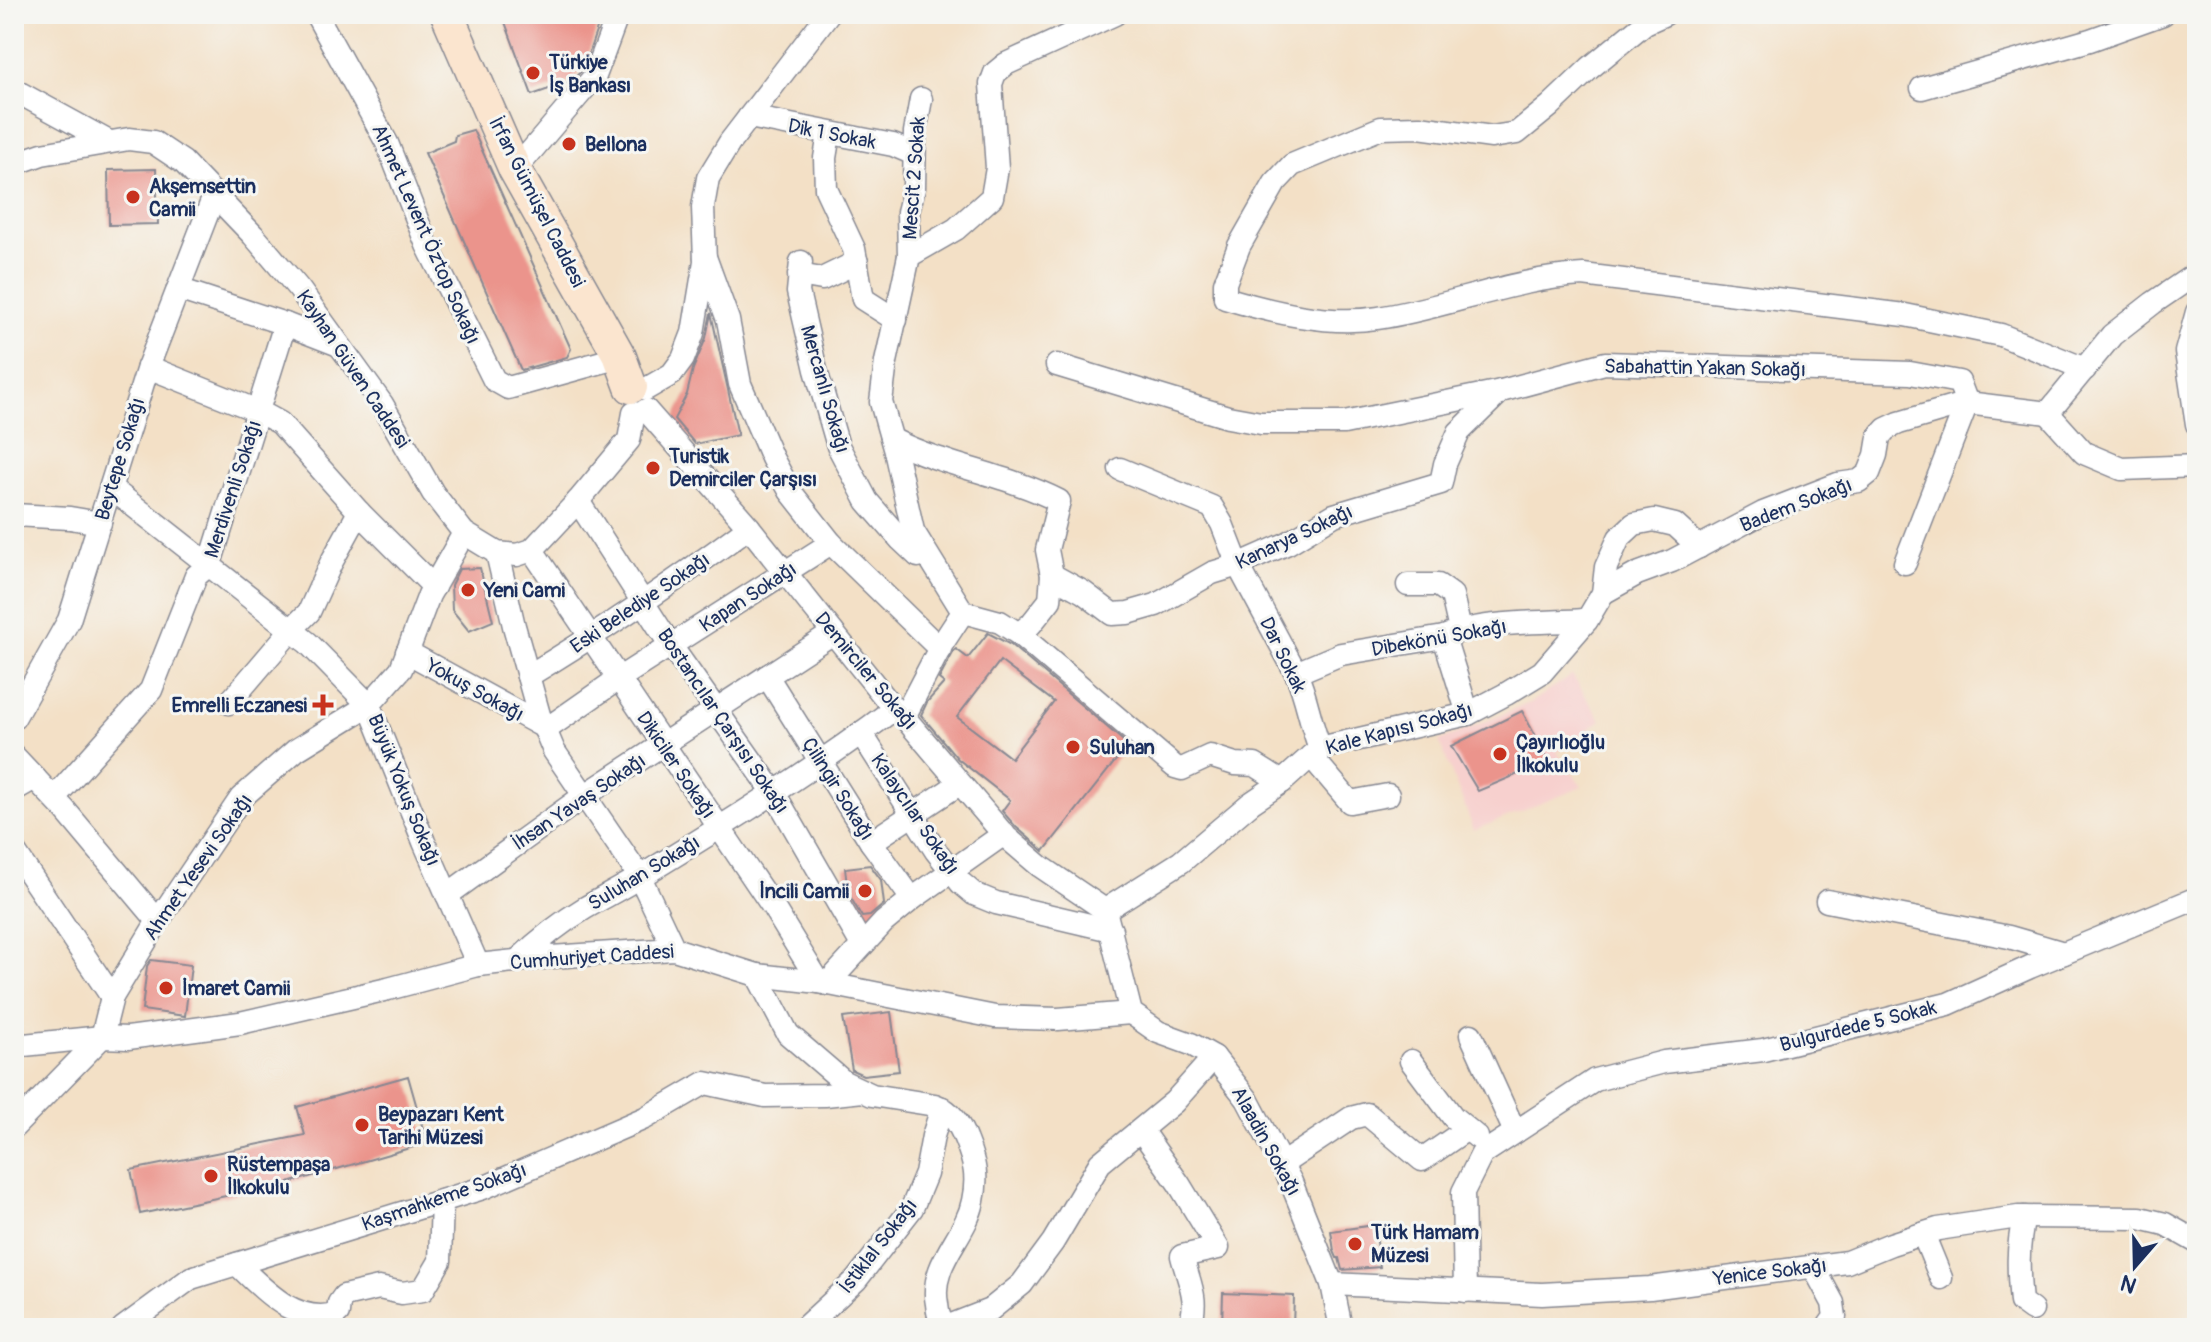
<svg xmlns="http://www.w3.org/2000/svg" width="2211" height="1342" viewBox="0 0 2211 1342" font-family="Pangolin,sans-serif">
  <rect width="100%" height="100%" fill="#f6f6f2"/>
  <filter id="ink" filterUnits="userSpaceOnUse"><feTurbulence type="fractalNoise" baseFrequency=".0125" numOctaves="2"/><feDisplacementMap in="SourceGraphic" scale="16" xChannelSelector="R" yChannelSelector="G"/><feConvolveMatrix kernelMatrix="1 2 1 2 8 2 1 2 1" color-interpolation-filters="sRGB"/></filter>
  <filter id="wash" filterUnits="userSpaceOnUse"><feTurbulence type="fractalNoise" baseFrequency=".006" numOctaves="4" result="noise"/><feDisplacementMap in="SourceGraphic" scale="32" xChannelSelector="R" yChannelSelector="G"/><feGaussianBlur stdDeviation="1.8" result="paint"/><feColorMatrix in="noise" values="0 0 0 0 0 0 0 0 0 0 0 0 0 0 0 0 0 1.4 0 .05"/><feComposite in="paint" operator="in"/></filter>
  <g filter="url(#wash)">
    <rect width="100%" height="100%" fill="#f3e0c6"/>
    <path fill="#f7d0ce" d="M1572,675l29,45 -44,32 25,35 -108,43 -35,-89 93,-39z"/>
    <g id="blocks">
      <g fill="#eb948c" fill-rule="evenodd">
        <path d="M502,14h100l-19,55 -11,12 -40,14z"/>
        <path d="M473,130l98,219 -4,8 -46,13 -96,-217 29,-12 1,-6z"/>
        <path d="M156,169l2,55 -49,1 -1,-55z"/>
        <path d="M711,313l27,122 -43,9 -21,-25 13,-25 6,-25 13,-31z"/>
        <path d="M480,568l13,53 -24,10 -17,-21 -1,-25 8,-16z"/>
        <path d="M988,633l23,12 117,100 -84,106 -28,-24 -14,-16 8,-11 -52,-41 -37,-44 6,-13 17,-19 -5,-4 15,-28 2,-2 12,9zM1000,661l54,41 -43,56 -54,-41z"/>
        <path d="M1522,711l27,50 -71,30 -27,-45z"/>
        <path d="M870,865l11,15 3,24 -14,12 -8,1 -14,-24 -3,-25z"/>
        <path d="M151,960l40,5 -6,51 -43,-6 5,-44z"/>
        <path d="M891,1012l8,59 -36,4 -11,-5 -9,-52z"/>
        <path d="M408,1076l19,67 -135,39 -152,32 -9,-44 174,-35 -8,-28z"/>
        <path d="M1375,1225l5,42 -38,3 -3,-12h-2l-3,-7 -3,-20z"/>
        <path d="M1223,1293l71,3 -1,32h-71z"/>
      </g>
    </g>
  </g>
  <g filter="url(#ink)">
    <use href="#blocks" fill-opacity="0" stroke="#878892" stroke-width="2"/>
    <g fill="none" stroke-linecap="round" stroke-linejoin="round">
      <g stroke="#878892" stroke-width="25">
        <g id="street">
          <path d="M316,14l71,129 40,102 67,135 14,8 112,-31"/>
          <path d="M1665,14l-20,9 -55,45 -40,38 -33,27 -25,4 -73,-10 -38,1 -89,37 -17,18 -36,63 -14,37v15c47,14 104,28 153,20 69,-10 135,-40 205,-43l322,40 96,20 84,34"/>
          <path d="M1922,88l168,-48 73,-26"/>
          <path d="M14,90l95,52"/>
          <path d="M749,117l144,28 21,9"/>
          <path d="M829,134l-4,24 1,31 28,60 9,50 33,21"/>
          <path d="M14,164l28,-10 87,-15 24,3 30,20 70,73 46,54 83,115 51,89 31,40 33,20 20,2 15,-5 46,-49 51,-61 5,-27"/>
          <path d="M515,170l80,-94 23,-62"/>
          <path d="M909,256l-1,-44 6,-24 1,-56 6,-33"/>
          <path d="M705,257l23,63 12,64 32,74 18,33 41,52 109,106"/>
          <path d="M801,262l-3,30 18,78 22,76 29,55 34,39 17,16"/>
          <path d="M799,275l23,4 35,-17"/>
          <path d="M178,289l107,35 54,21"/>
          <path d="M2197,312l-11,40 11,72"/>
          <path d="M1057,365l171,52 33,6h83l157,-32 104,-28 305,10 49,9 8,21"/>
          <path d="M148,367l110,44 22,12 79,89 75,75"/>
          <path d="M646,389l26,-15 11,-15 10,-26 12,-72 -2,-54 5,-29 22,-36 98,-128"/>
          <path d="M646,410l103,117 145,182 10,8 101,119 35,30 65,44"/>
          <path d="M2048,413l36,40 38,16 75,-3"/>
          <path d="M893,440c53,27 113,34 166,61l-12,49 5,25 -2,25 -19,24 -12,10"/>
          <path d="M1120,469l92,38 10,17 16,41 58,108c11,24 14,51 24,75"/>
          <path d="M111,488l197,155 61,62 55,137 54,123"/>
          <path d="M578,501l93,145 102,145 89,154"/>
          <path d="M14,515l56,3 30,5"/>
          <path d="M532,550l241,357 46,75"/>
          <path d="M497,553l17,73 25,89 15,36 86,126 34,72"/>
          <path d="M1905,563l62,-160"/>
          <path d="M1052,575l31,17 29,22 16,-1 28,-8 56,-32 26,-8 50,-22 46,-28 107,-32 4,-19 14,-32 42,-41"/>
          <path d="M1408,585h30l14,10 8,35"/>
          <path d="M1603,593l34,-19 35,-13 91,-48 75,-29 21,-3 10,-8 7,-18 3,-18 7,-8 13,-6 68,-20 81,10 64,-78 41,-32 44,-30"/>
          <path d="M963,612l-50,-81 -17,-76 -15,-53 5,-40 23,-106 47,-27 36,-32 5,-29 -6,-84 4,-11 11,-9 109,-50"/>
          <path d="M963,612l37,10 19,12 156,133 7,2 28,-13 25,8 20,1 27,17"/>
          <path d="M1444,637l24,77"/>
          <path d="M407,652l137,75"/>
          <path d="M1296,673l45,-19 103,-17c38,-17 101,-14 143,-17"/>
          <path d="M528,676c77,-46 149,-96 221,-149"/>
          <path d="M767,676l104,166 41,57"/>
          <path d="M229,703l63,-74 17,-17 22,-49 28,-51"/>
          <path d="M904,717l38,-73 21,-32"/>
          <path d="M14,718l55,-98 79,-253 66,-171"/>
          <path d="M545,730l73,-51 213,-136"/>
          <path d="M861,733l75,118 25,32 13,11 22,9 115,27"/>
          <path d="M14,756l50,53 94,112"/>
          <path d="M1311,756l39,46 38,-7"/>
          <path d="M14,790l21,-12"/>
          <path d="M54,798l97,-108 45,-114 14,-12 75,-240"/>
          <path d="M871,842l88,-58"/>
          <path d="M14,851l98,146"/>
          <path d="M447,895l137,-99 249,-163"/>
          <path d="M1827,901l182,36 55,16"/>
          <path d="M1105,910l76,-48 70,-59 31,-21 38,-34 148,-34 38,-20 36,-22 45,-52 16,-27 3,-26 13,-29 15,-14 20,-4 21,5 24,22"/>
          <path d="M1105,910l26,103 27,19 33,12 23,13 33,42 44,83 41,102 9,44"/>
          <path d="M517,961c21,-20 43,-38 68,-53 19,-11 39,-21 58,-33 85,-52 171,-106 251,-166"/>
          <path d="M757,975l31,59 56,48 28,13 63,10c17,6 25,20 31,36 9,22 12,37 7,60 -7,36 -44,62 -36,103 1,10 2,15 9,22"/>
          <path d="M827,984l57,-62 28,-23 92,-65"/>
          <path d="M1471,1035l44,97"/>
          <path d="M14,1046l88,-9 26,1 112,-15 148,-34 90,-24 73,-8 123,-8 83,26 62,7 176,35 63,2 73,-6"/>
          <path d="M1411,1061l42,56 24,20"/>
          <path d="M14,1127l88,-90 10,-40 46,-76 83,-123 55,-48 73,-45 32,-36 28,-74 35,-62"/>
          <path d="M1141,1130l38,54 39,64 -36,8c7,28 18,43 7,72"/>
          <path d="M1282,1164l69,-46 16,-4 55,46 45,-31"/>
          <path d="M2024,1217c-7,30 -6,55 -3,85l11,8"/>
          <path d="M1923,1234l18,44"/>
          <path d="M237,1264c26,25 60,63 101,49l1,-10 5,-7 35,-8 23,5 21,-3 17,-29 2,-60"/>
          <path d="M1813,1266l20,37 2,14 -8,11"/>
          <path d="M1332,1284l210,10 108,-6 197,-26 44,-18 47,-15 80,-12 122,1 25,6 32,18"/>
          <path d="M1465,1291l-2,-99 19,-38 113,-74 69,-18 99,-12 185,-46 82,-37 167,-69"/>
          <path d="M123,1328l68,-50 292,-90 162,-70 60,-35 60,13 60,-1 38,-4"/>
          <path d="M804,1328l52,-48 56,-72 14,-34 7,-38 9,-28"/>
          <path d="M944,1328l46,-18 32,-26 31,-42 47,-79 74,-61 40,-45"/>
        </g>
      </g>
      <g stroke="#878892" stroke-width="35">
        <path id="secondary" d="M447,14l68,156 105,187 11,30"/>
      </g>
      <use href="#street" stroke="#fff" stroke-width="22"/>
      <use href="#secondary" stroke="#fbe5cf" stroke-width="32"/>
    </g>
  </g>
  <g fill="#c8321e" stroke="#f6f6f2" stroke-width="3">
    <circle cx="533" cy="73" r="8"/>
    <circle cx="569" cy="144" r="8"/>
    <circle cx="133" cy="197" r="8"/>
    <circle cx="653" cy="468" r="8"/>
    <circle cx="468" cy="590" r="8"/>
    <path d="M319 693h8v8h8v8h-8v8h-8v-8h-8v-8h8z"/>
    <circle cx="1073" cy="747" r="8"/>
    <circle cx="1500" cy="754" r="8"/>
    <circle cx="865" cy="891" r="8"/>
    <circle cx="166" cy="988" r="8"/>
    <circle cx="362" cy="1125" r="8"/>
    <circle cx="211" cy="1176" r="8"/>
    <circle cx="1355" cy="1244" r="8"/>
  </g>
  <g text-anchor="middle" dominant-baseline="central" stroke-width="6" stroke-linejoin="round" paint-order="stroke">
    <g font-size="20" font-weight="bold" fill="#1b2f5e" stroke="#f6f6f2" text-anchor="start">
      <text x="549" y="62">Türkiye<tspan x="549" dy="23">İş Bankası</tspan></text>
      <text x="585" y="144">Bellona</text>
      <text x="149" y="186">Akşemsettin<tspan x="149" dy="23">Camii</tspan></text>
      <text x="669" y="456">Turistik<tspan x="669" dy="23">Demirciler Çarşısı</tspan></text>
      <text x="484" y="590">Yeni Cami</text>
      <text x="307" y="705" text-anchor="end">Emrelli Eczanesi</text>
      <text x="1516" y="742">Çayırlıoğlu<tspan x="1516" dy="23">İlkokulu</tspan></text>
      <text x="1089" y="747">Suluhan</text>
      <text x="849" y="891" text-anchor="end">İncili Camii</text>
      <text x="182" y="988">İmaret Camii</text>
      <text x="378" y="1114">Beypazarı Kent<tspan x="378" dy="23">Tarihi Müzesi</tspan></text>
      <text x="227" y="1164">Rüstempaşa<tspan x="227" dy="23">İlkokulu</tspan></text>
      <text x="1371" y="1232">Türk Hamam<tspan x="1371" dy="23">Müzesi</tspan></text>
    </g>
    <g font-size="20" fill="#1b2f5e" stroke="#f6f6f2">
      <text transform="translate(832 134) rotate(11)">Dik 1 Sokak</text>
      <text transform="translate(914 178) rotate(-86)">Mescit 2 Sokak</text>
      <text transform="translate(537 202) rotate(63)">İrfan Gümüşel Caddesi</text>
      <text transform="translate(426 234) rotate(66)">Ahmet Levent Öztop Sokağı</text>
      <text transform="translate(1705 368) rotate(1)">Sabahattin Yakan Sokağı</text>
      <text transform="translate(353 369) rotate(56)">Kayhan Güven Caddesi</text>
      <text transform="translate(825 389) rotate(74)">Mercanlı Sokağı</text>
      <text transform="translate(120 459) rotate(-73)">Beytepe Sokağı</text>
      <text transform="translate(233 489) rotate(-72)">Merdivenli Sokağı</text>
      <text transform="translate(1796 505) rotate(-21)">Badem Sokağı</text>
      <text transform="translate(1294 537) rotate(-25)">Kanarya Sokağı</text>
      <text transform="translate(748 597) rotate(-33)">Kapan Sokağı</text>
      <text transform="translate(640 603) rotate(-34)">Eski Belediye Sokağı</text>
      <text transform="translate(1439 638) rotate(-10)">Dibekönü Sokağı</text>
      <text transform="translate(1283 655) rotate(64)">Dar Sokak</text>
      <text transform="translate(866 671) rotate(50)">Demirciler Sokağı</text>
      <text transform="translate(475 690) rotate(29)">Yokuş Sokağı</text>
      <text transform="translate(723 721) rotate(56)">Bostancılar Çarşısı Sokağı</text>
      <text transform="translate(1399 729) rotate(-15)">Kale Kapısı Sokağı</text>
      <text transform="translate(676 765) rotate(56)">Dikiciler Sokağı</text>
      <text transform="translate(838 789) rotate(58)">Çilingir Sokağı</text>
      <text transform="translate(404 790) rotate(68)">Büyük Yokuş Sokağı</text>
      <text transform="translate(579 802) rotate(-34)">İhsan Yavaş Sokağı</text>
      <text transform="translate(915 814) rotate(56)">Kalaycılar Sokağı</text>
      <text transform="translate(198 867) rotate(-55)">Ahmet Yesevi Sokağı</text>
      <text transform="translate(644 873) rotate(-31)">Suluhan Sokağı</text>
      <text transform="translate(592 957) rotate(-4)">Cumhuriyet Caddesi</text>
      <text transform="translate(1858 1026) rotate(-14)">Bulgurdede 5 Sokak</text>
      <text transform="translate(1266 1141) rotate(61)">Alaadin Sokağı</text>
      <text transform="translate(444 1197) rotate(-19)">Kaşmahkeme Sokağı</text>
      <text transform="translate(878 1246) rotate(-52)">İstiklal Sokağı</text>
      <text transform="translate(1770 1272) rotate(-7)">Yenice Sokağı</text>
    </g>
  </g>
  <rect width="2211" height="1342" fill="none" stroke="#f6f6f2" stroke-width="48"/>
  <g transform="translate(2135 1266) rotate(200)" stroke="#f6f6f2" stroke-width="6" paint-order="stroke">
  <path d="M0-6L14 30L0 20L-14 30Z" fill="#1b2f5e"/>
  <text y="-12" font-size="22" font-weight="bold" text-anchor="middle" fill="#1b2f5e">N</text>
  </g>
</svg>
